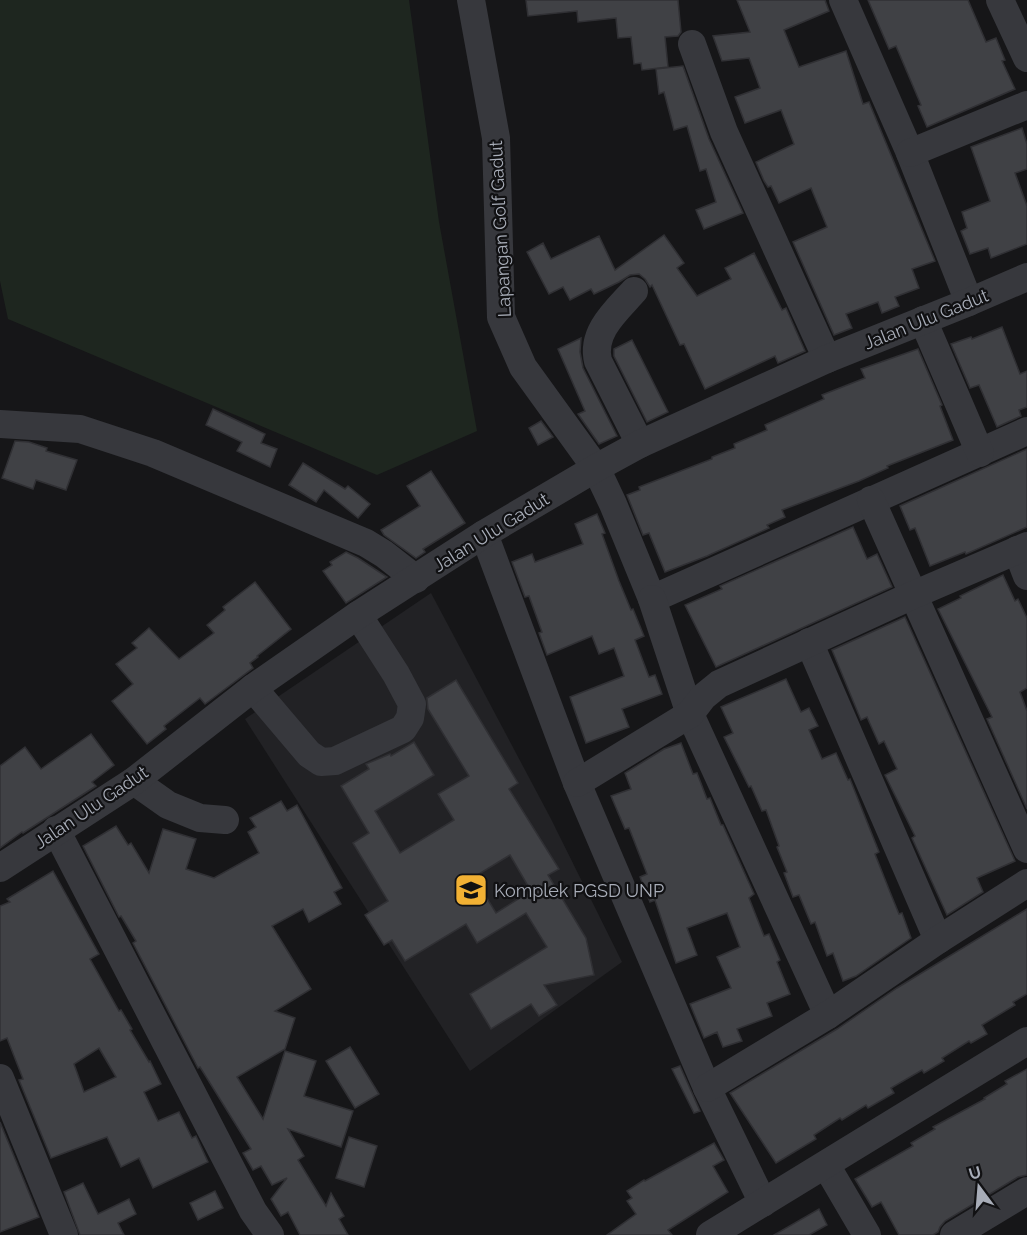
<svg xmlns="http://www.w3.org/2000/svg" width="1027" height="1235" viewBox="0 0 1027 1235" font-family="Raleway,sans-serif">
  <rect width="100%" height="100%" fill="#161618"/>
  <path fill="#222225" d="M431,593l120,226 71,143 -152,109 -225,-352z"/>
  <path fill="#1e261f" d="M0,0h409l30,222 38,209 -100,44 -369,-156 -8,-38z"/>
  <g fill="#404145" stroke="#303034" stroke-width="1.5" fill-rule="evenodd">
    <path d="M526,0h152l3,32 -3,4 -13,1 3,30 -26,3 -1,-7 -7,1 -3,-27 -13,1 -2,-20 -38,4 -1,-11 -49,5z"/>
    <path d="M737,0h88l4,11 -45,19 15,37 47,-16 17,53 6,-2 66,159 -23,8 7,19 -24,9 4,9 -17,7 -4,-11 -32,12 6,14 -18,7 -41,-93 34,-15 -16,-39 -32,15 -8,-17 -3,1 -4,-6 -8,-19 38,-18 -13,-34 -36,13 -10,-26 25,-9 -11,-30 -27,3 -9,-25 37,-4z"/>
    <path d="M868,0h100l18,42 10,-4 9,22 -3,1 13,28 -88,38 -9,-21 3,-1 -25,-59 -7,3z"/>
    <path d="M683,66l26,73 34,74 -39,16 -8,-19 20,-8 -10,-33 -6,2 -13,-45 -13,4 -10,-38 -5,2 -3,-25z"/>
    <path d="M1022,128l5,16v25l-12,4 12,33v38l-36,14 -3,-10 -18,6 -9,-23 6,-3 -5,-16 28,-11 -19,-54z"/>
    <path d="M664,235l20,28 -7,5 20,28 34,-17 -6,-11 29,-15 28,57 4,-2 19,43 -27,12 -3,-7 -70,33 -21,-45 -4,1 -28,-60 -2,2 -5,-8 -6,-5 -9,1 -11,7 -25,12 -3,-5 -21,11 -7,-13 -14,7 -22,-42 16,-9 8,16 48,-23 16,34z"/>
    <path d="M1002,327l18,47 7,-3v36l-8,3 2,6 -24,11 -18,-42 -9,3 -19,-44 20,-7 1,2z"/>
    <path d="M581,338l-1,14 3,16 34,68 -18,8 -21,-30 7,-3 -27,-62z"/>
    <path d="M632,340l36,72 -21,10 -33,-66v-7z"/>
    <path d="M918,349l24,56 -2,1 13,34 -66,26 1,2 -29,13 -77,29 3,7 -18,8 2,3 -62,28 -42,16 -16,-39 -6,2 -16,-40 13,-5 -1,-3 73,-28v-2l23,-9 -1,-4 33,-14 -2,-5 59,-26 -2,-4 43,-17 -4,-9z"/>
    <path d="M213,409l52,25 -4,9 16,6 -7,18 -33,-16 5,-9 -36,-17z"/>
    <path d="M541,421l12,16 -15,8 -9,-17z"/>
    <path d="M15,441l14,1 18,6 -1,3 31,9 -11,30 -30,-10 -3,9 -31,-11z"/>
    <path d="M1027,449v78l-61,27 -1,-2 -35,14 -15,-38 -5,2 -10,-24z"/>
    <path d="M303,463l42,26 3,-3 22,18 -12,14 -34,-28 -8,12 -27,-17z"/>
    <path d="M431,471l34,52 -42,26 2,3 -9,6 -32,-23 -3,-5 39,-24 -13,-20z"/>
    <path d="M597,514l8,19 -3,1 17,47 12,29 2,-1 11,27 -9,4 14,37 6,-2 7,19 -40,15 7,18 -43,16 -16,-46 54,-21 -10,-28 -15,6 -7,-18 -45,19 -8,-22 3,-1 -13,-36 -4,1 -13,-35 20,-8 3,8 48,-18 -8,-20z"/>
    <path d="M853,527l14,32 10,-5 15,33 -176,80 -31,-62 37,-16 -2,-3z"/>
    <path d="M346,552l12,6 29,19 -41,26 -23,-32 9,-6 -2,-3z"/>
    <path d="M1003,575l12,26 3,-2 9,19v70l-7,4 7,19v98l-40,-90 5,-2 -54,-108 23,-11 -1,-2z"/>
    <path d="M255,582l36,47 -34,27 1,1 -8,6 3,5 -48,36 -5,-6 -36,28 2,3 -19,15 -35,-43 21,-17 -17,-20 21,-16 -5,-5 17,-15 30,31 35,-26 -7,-8 18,-15 -2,-3z"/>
    <path d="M905,617l110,244 -38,17 6,14 -36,23 -35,-77 3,-2 -30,-61 12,-6 -13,-28 -5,3 -12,-27 -6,3 -29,-70z"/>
    <path d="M786,679l15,33 8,-4 9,18 -9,4 13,29 14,-6 12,27 2,-1 29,73 -4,2 15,38 9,22 3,-1 9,25 -55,38 -13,5 -10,-28 -6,3 -12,-34 -4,2 -12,-29 -6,2 -9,-24 3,-1 -10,-25 2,-1 -13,-36 -4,1 -11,-25 -2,1 -25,-50 9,-4 -12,-26z"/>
    <path d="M456,680l62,103 -9,6 50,80 -11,6 38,63 8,37 -50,10 13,20 -18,11 -8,-12 -40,25 -21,-35 77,-47 -21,-34 -49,30 -11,-19 -61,37 -13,-21 -8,5 -19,-30 23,-14 -35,-58 16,-10 -28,-47 28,-17 -3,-5 24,-10 1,2 23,-14 20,33 -59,36 25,42 54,-33 -16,-26 31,-18 -41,-67 -1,-11zM510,855l21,36 -35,22 -22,-36z"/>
    <path d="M91,734l23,31 -22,17 4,4 -73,47 -1,-1 -22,16v-82l25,-19 16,22z"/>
    <path d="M681,743l12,31 4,-1 10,26 3,-1 11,27h2l31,69 -5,4 15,38 5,-2 11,26 -3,2 13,32 -23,9 5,13 -35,13 5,12 -19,6 -6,-15 -13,6 -14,-34 41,-16 -14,-31 23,-10 -13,-34 -40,15 10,27 -21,8 -21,-63 -5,2 -10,-25 7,-3 -18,-46 -4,1 -14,-33 20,-7 -6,-16 39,-24z"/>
    <path d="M281,801l6,10 10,-6 45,83 -8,4 7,12 -32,18 -6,-13 -31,17 39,63 -36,22 20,7 -10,31 -48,28 26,42 22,-68 31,10 -12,35 49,15 -12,36 -53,-18 16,27 -6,4 28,46 5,-13 13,23 -5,3 9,16h-48l-12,-23 -7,4 -10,-17 16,-21 -15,7 -11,-19 -8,4 -10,-17 8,-4 -51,-82 -2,1 -65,-125 3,-2 -15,-25 -2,1 -36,-71 33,-20 12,19 3,-2 18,30 14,-44 33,10 -10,30 28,9 45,-25 -11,-21 8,-5 -6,-9z"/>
    <path d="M53,871l46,83 -9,5 29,52 2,-1 11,19 -2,1 19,32 1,-1 11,23 -17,8 14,29 21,-9 13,26 4,-2 12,26 -55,26 -14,-30 -18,9 -14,-30 -56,21 -32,-78 4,-1 -16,-41 -7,3v-135l10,-4 -3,-3zM99,1048l17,29 -32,15 -10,-28z"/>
    <path d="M1027,909v85l-14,8 2,3 -33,20 5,9 -16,9 -2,-2 -27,17 2,3 -20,12 -2,-3 -31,18 3,5 -26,15 -2,-3 -24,15 -2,-2 -26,17 2,4 -40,24 -46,-70 107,-64 60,-41z"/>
    <path d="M350,1047l29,47 -24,14 -29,-47z"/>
    <path d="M680,1066l20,45 -6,2 -22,-44z"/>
    <path d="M1027,1069v106l-9,2 -73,44 -5,6 -2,5 -5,3h-34l-18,-33 -9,5 -17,-28 58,-33 -2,-3 24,-14 -2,-2 52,-28 -1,-1 23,-14 -2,-3z"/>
    <path d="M0,1122l39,95 -39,15z"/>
    <path d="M349,1137l28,9 -13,41 -28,-9z"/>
    <path d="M714,1143l10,17 -11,6 15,26 -60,38 4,5h-65l29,-21 -9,-13 5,-3 -5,-7 17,-11 1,1z"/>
    <path d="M83,1183l15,31 31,-15 7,15 -18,9 6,12h-44l-16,-43z"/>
    <path d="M215,1191l8,17 -25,12 -8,-17z"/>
    <path d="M819,1209l8,16 -18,10h-35z"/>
  </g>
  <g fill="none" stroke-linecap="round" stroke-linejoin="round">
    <g stroke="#37383d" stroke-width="28">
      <path d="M471,0l25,138 5,179 22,50 73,101 17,36 39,95 375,-168"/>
      <path d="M843,0l67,153 59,149"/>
      <path d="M1000,0l27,58"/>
      <path d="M692,44l32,88 103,227"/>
      <path d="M910,153l117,-48"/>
      <path d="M634,291c-18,20 -43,41 -36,70l42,83"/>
      <path d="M923,320l57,133"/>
      <path d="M0,424l80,5 73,24 213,90 18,11 32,25"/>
      <path d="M871,500l156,349"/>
      <path d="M484,534l93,249 130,305 56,115"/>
      <path d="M1017,550l10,26"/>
      <path d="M652,599l38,115 138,301"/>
      <path d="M809,642l129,298"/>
      <path d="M253,688l56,66 12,8 14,-1 68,-32 7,-11 2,-14 -16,-30 -38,-59"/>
      <path d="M134,781l34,24 32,13 25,2"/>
      <path d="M577,783l113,-69 13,-17 16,-13 194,-89 114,-49"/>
      <path d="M56,830l197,381 17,24"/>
      <path d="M0,868l134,-87 119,-93 105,-73 126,-81 112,-66 44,-24 187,-85 142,-57 58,-25"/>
      <path d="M0,1078l64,157"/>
      <path d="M707,1088l121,-73 110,-75 89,-57"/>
      <path d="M826,1165l41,70"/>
      <path d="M710,1235l317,-194"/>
      <path d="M954,1235l73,-44"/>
    </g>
  </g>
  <defs>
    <g id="university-square" transform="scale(1.725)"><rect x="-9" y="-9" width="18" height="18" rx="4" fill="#f2b134" stroke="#111113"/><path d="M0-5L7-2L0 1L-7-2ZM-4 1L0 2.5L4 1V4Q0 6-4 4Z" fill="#111"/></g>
  </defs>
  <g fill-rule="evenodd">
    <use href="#university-square" x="471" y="890"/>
  </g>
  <g text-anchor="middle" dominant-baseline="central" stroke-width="4.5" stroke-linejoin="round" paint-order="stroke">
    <g font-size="18" fill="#a8adb8" stroke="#111113">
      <text transform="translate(500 229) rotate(-93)">Lapangan Golf Gadut</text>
      <text transform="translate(926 319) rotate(-22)">Jalan Ulu Gadut</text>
      <text transform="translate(491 532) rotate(-32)">Jalan Ulu Gadut</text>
      <text transform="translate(91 807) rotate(-34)">Jalan Ulu Gadut</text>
    </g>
    <g font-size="18" fill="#a8adb8" stroke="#111113" text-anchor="start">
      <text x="494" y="890">Komplek PGSD UNP</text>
    </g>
  </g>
  <g transform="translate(979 1187) rotate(344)" stroke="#111113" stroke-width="4.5" paint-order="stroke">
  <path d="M0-4.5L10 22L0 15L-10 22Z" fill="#a8adb8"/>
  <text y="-9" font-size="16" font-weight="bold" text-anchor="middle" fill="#a8adb8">U</text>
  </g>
</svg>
